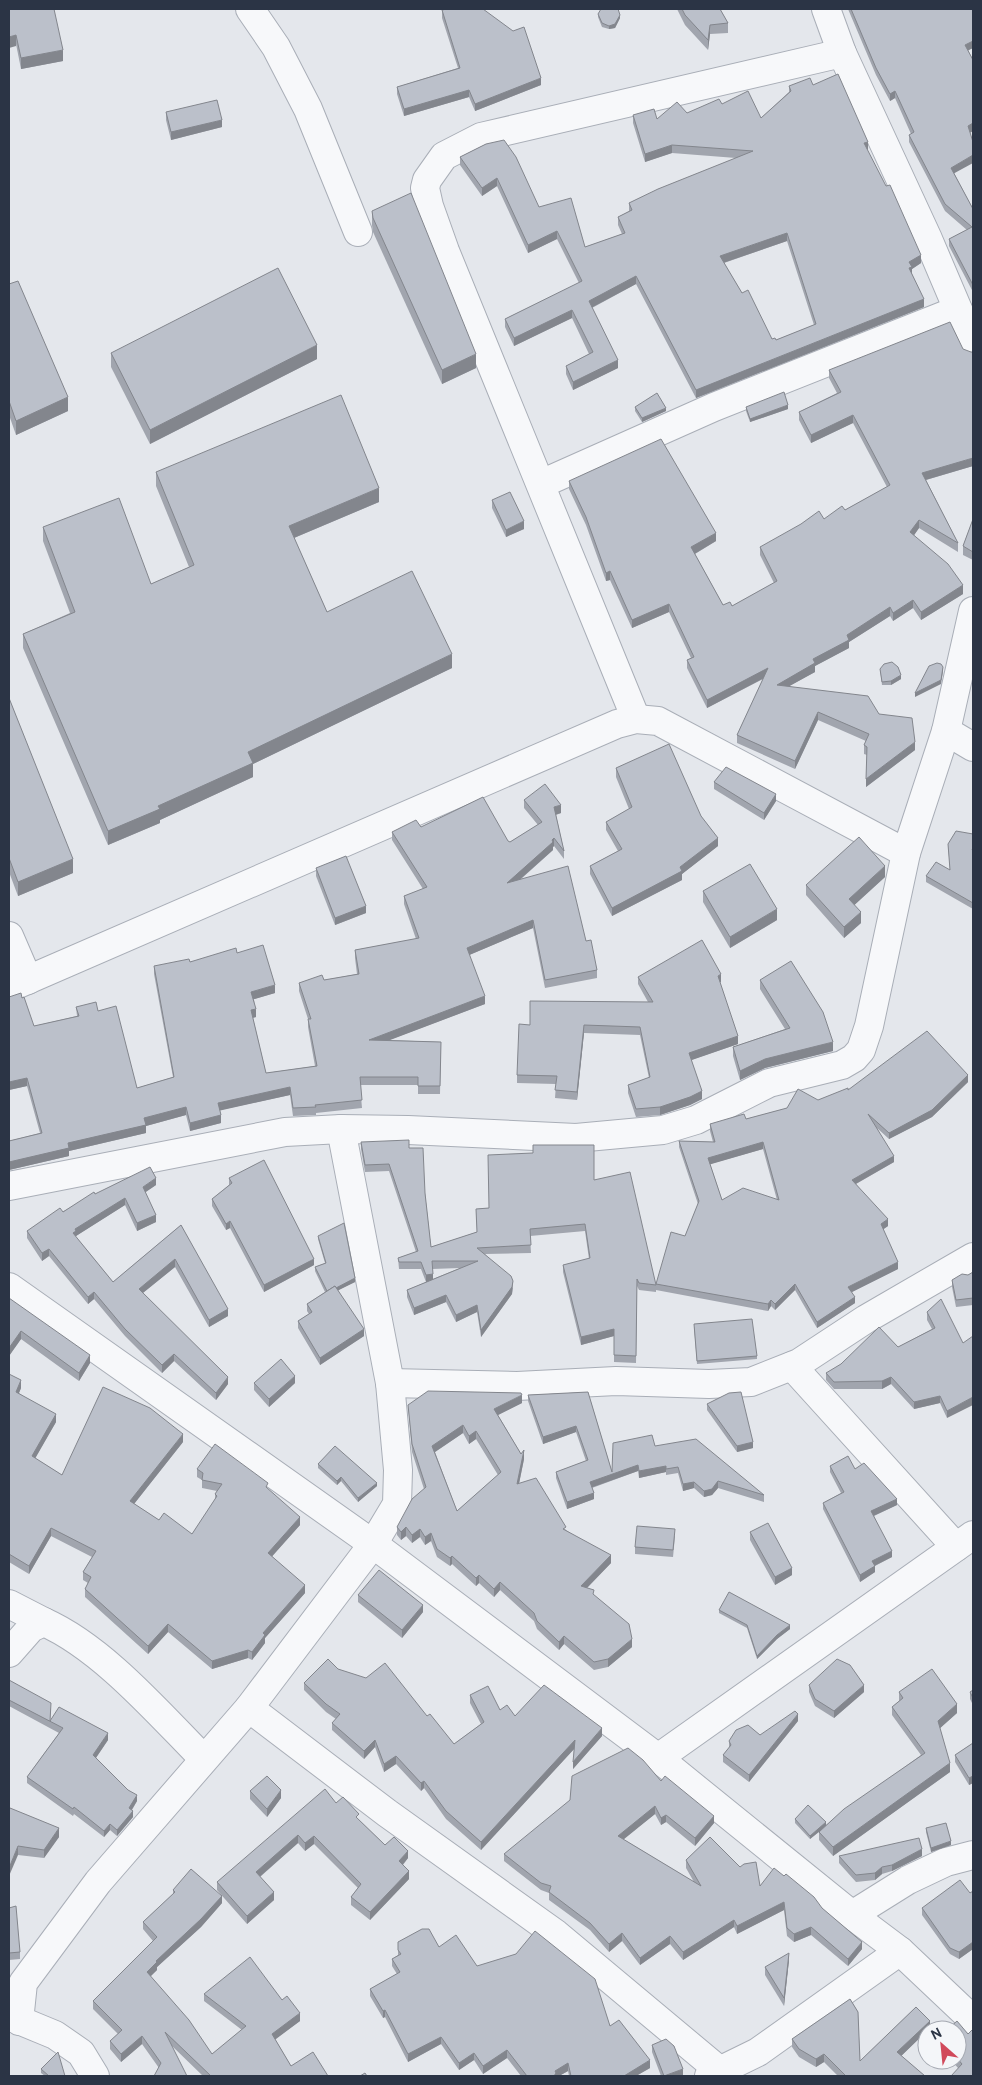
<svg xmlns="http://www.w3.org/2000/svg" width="982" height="2085" viewBox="0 0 982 2085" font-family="Overpass,sans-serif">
  <rect width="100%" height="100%" fill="#e4e7ec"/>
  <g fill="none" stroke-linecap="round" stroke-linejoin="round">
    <g stroke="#a9aeb7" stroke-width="30">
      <g id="minor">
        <path d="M250,9l26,38 32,62 50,123"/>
        <path d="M826,9l16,44 86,186 45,106"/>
        <path d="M541,484l173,-77 244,-97"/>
        <path d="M636,719l-191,-468 -16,-45 -4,-18 2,-8 17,-24 37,-19 361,-84"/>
        <path d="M946,731l27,16"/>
        <path d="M9,936l19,44"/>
        <path d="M9,988l608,-264 19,-5 22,2 248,132"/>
        <path d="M9,1186l276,-54 56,-3 67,1 168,8 87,-8 33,-10 73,-37 73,-18 12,-7 7,-8 8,-24 37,-173 40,-122 27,-120"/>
        <path d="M9,1287l364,257 285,214 194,157 48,36 73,69"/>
        <path d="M792,1366l164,181"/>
        <path d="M390,1383l127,3 99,-5 93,3 42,-2 48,-19 67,-44 107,-62"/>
        <path d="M9,1604l35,18"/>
        <path d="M9,1653l22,-25 13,-6c56,25 109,85 152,129l9,4"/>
        <path d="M249,1708l138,105 169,121 164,137"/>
        <path d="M658,1758l315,-223"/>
        <path d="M852,1915l56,-35 38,-18 27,-7"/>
        <path d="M9,2016l46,19 26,18 14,23"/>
        <path d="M19,2021l4,-38 75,-101 151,-174 124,-164 24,-40 1,-34 -8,-87 -49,-254"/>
        <path d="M709,2076l49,-24 142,-101"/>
      </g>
    </g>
    <use href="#minor" stroke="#f7f8fa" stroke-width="28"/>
  </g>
  <g fill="#a1a5ae" fill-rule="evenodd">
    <path d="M9,9l54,52 -42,8z"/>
    <path d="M677,9h43l8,14v10l-18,1 -2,16 -23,-25z"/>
    <path d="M848,9h125v39l-5,2 5,10v71l-3,1 -16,41 19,36v83l-24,-46v-7l18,-9 -22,-19 -36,-69v-7l2,-1 -16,-36 -5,3 -14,-26z"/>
    <path d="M442,10l99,75 -66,26 -6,-14 -65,19 -7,-22v-7l61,-19 -16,-50z"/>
    <path d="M598,14l22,4 -5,10 -6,1 -7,-2 -4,-10z"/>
    <path d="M813,85l55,65h-1l54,113 -9,6v5l12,33 -228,91 -60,-114 -44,24 26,60 -45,22 -7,-16v-8l23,-12 -17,-36 -58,28 -9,-19v-8l74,-36 -22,-44 -29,14 -31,-67 -15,10 -22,-31v-8l26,-13 53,63 46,40 37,-13 -4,-9v-8l11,-6v-8l107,-45 -64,-5 -27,9 -12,-39v-8l24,4 30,-6 35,-9 39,14 28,-26v-6zM787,241l27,84 -38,15 -4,-1 -30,-46 -18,-30z"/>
    <path d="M166,112l56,15 -51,13 -5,-20z"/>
    <path d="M372,211l104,157 -34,16 -69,-152 -1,-7z"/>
    <path d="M9,284l59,127 -52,24 -7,-20z"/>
    <path d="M111,353l206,6 -167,85 -39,-77z"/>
    <path d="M829,370l144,96 -47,14 32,63v9l-39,-24 -5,7 49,59 -42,26 -8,-12 -20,13 -3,-5 -41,26v6l-34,18v6l-26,14 90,28 36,36 -49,37 1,-32 -3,-1v-9l2,-4 -48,-21 -23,49 -58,-26v-8l26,-56 -56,29 -20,-40v-8l4,-2 -22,-46 -37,16 -22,-48 -4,1 -20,-56 -17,-36v-8l147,60 -21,13 28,51 9,1 42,-23 -14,-28v-8l85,-37 42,-23 -34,-64 -42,20 -12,-23v-8l38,-19 -8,-15z"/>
    <path d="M635,407l31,4 -24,11 -7,-11z"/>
    <path d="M746,407l42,2 -38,13 -4,-11z"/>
    <path d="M156,472l223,30 -85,36 33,74 125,56 -199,96v13l-93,43v3l-52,22 -85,-197v-14l47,-21 -27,-72v-14l108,57 38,-17 -33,-81z"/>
    <path d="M492,500l32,29 -18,8 -14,-29z"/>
    <path d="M973,519v41l-10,-5v-9z"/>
    <path d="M880,669l21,10 -10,6h-9z"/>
    <path d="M9,698l64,175 -55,23 -9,-24z"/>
    <path d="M616,768l85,48 17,30 -36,28v6l-70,36 -22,-42v-8l28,-15 -12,-21v-8l23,-13 -13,-32z"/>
    <path d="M714,782l62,19 -12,19 -50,-31z"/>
    <path d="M524,800l37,13 -5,2 8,36v8l-10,-13 -1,1v3l-32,29 65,62 11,29v8l-52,10 -12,-60 -64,27 16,49 -96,36 52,2 -1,52h-22v-9h-58l2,23 -46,5v2l-23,1 -3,-21 -70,15 1,13 -31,8 -4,-16 -40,11v7l-77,18v5l-60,14v-29l31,-8 -13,-47 -18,4 25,-64 43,-10 -1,-9 22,4 39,77 36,-11 -19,-103v-8l36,-4 47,-9 38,40 -21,6 2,18 -3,1 13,55 49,-7 -7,-39v-8l-9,-28v-8l25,-3 33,-6 -2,-16v-8l61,-11 -12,-35v-8l19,-7 -31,-49v-8l29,-5 89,15 28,-17 -14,-17z"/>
    <path d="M973,834v75l-47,-27v-6l24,-6 -2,-26z"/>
    <path d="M316,868l50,45 -31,12 -19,-49z"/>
    <path d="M885,877l-31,28 7,18 -17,15 -38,-43v-10z"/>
    <path d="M703,891l74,29 -47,28 -27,-46z"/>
    <path d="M638,977l83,5h-1l18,62 -47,16 11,39 -12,6 -30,10 -24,2 -8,-24v-8l21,-7 -9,-43 -56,-2 -7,67 -22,-2 1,-14 -39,-1v-8l13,-50 118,-23 -10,-18z"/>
    <path d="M760,980l73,71 -68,17 -25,12 -7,-24v-9l52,-18 -25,-40z"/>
    <path d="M968,1082l-36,35 -43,22 -12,-11 17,34 -38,22 32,42 -5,3 15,40 -46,23 3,11 -38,25 -22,-38 -20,20 -4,-4 -3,5 -112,-21v-6l29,-48 13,-32 -19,-57v-6l34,1 -3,-11v-7l36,-5 72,-19 30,-10zM763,1149l14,51h-55l-12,-36z"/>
    <path d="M361,1142l48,6 16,45 6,54 46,-15 -1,-23 13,-1 105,-28 62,105v7l-17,-2 -2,-4 -1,77 -22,-1v-26l-33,9 -18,-73v-7l26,-6 -4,-28 -55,5 1,17 -46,1 28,34 -1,6 -31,43 -4,-25 -21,10 -10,-20 -32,13 -7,-18v-7l19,-8 -5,-13h-22l-1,-11 18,-6 -27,-81 -24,1 -4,-23zM460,1268l-27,11 -1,-10z"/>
    <path d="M229,1178l85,87 -50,27 -34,-64 -4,2 -14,-24v-7l17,-14z"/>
    <path d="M156,1185l-11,7 11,30 -19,9 -12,-26 -49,31v1l37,45 68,-57 47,91 -19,11 -34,-60 -32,26 85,91 -12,16 -42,-39 -12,12 -37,-37 -31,-37 -6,5 -39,-48 -7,5 -15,-23v-7l68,-37z"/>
    <path d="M318,1236l37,46 -17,8 26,46 -44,29 -22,-37v-7l11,-7 -2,-3v-7l18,-12 -10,-21v-4l10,-4 -7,-24z"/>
    <path d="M973,1272v33l-17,2 -4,-20v-7l16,-5z"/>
    <path d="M9,1298l81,65 -11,18 -58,-42 -12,17z"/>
    <path d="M927,1312l36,31 -16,75 -7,-15 -26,6 -23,-25 -9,5h-48l-8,-9v-7l72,-26 34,-18 -5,-9z"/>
    <path d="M694,1327l63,29v3l-60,5z"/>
    <path d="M9,1374l12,14 -2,5 37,29 -21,36 27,17 121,-33 -49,62 25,16 33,14 23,-34v-6l2,-3 -15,-3v-8l-5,-3v-8l71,20 32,36 -28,31 33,37 -40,45v5l-13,17 -4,-2 -36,11 -44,-37 -20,22 -63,-57v-8l3,-6 -5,-3v-8l9,-15 -41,-21 -22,38 -20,-12z"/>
    <path d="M254,1383h41l-26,24 -15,-17z"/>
    <path d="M588,1392l24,80 43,-26 109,49v7l-46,-14 -6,7 -8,2 -10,-9 -11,3 -5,-18 -12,2v-3l-27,6 -1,-7 -46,17 2,11 -27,10 -11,-31v-6l30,-11 -10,-29 -33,12 -15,-43v-6z"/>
    <path d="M522,1403l-24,12 26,44 -5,25 47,46 45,33 -24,25 7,7 38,52 -24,20 -14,3 -30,-26 -5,6 -22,-21 -3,-8 -34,-31 -6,7 -15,-14 -3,3 -24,-22 -2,2 -13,-9 -6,-16 -6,4 -5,-8 -8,6 -6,-7 -5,4 -4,-5v-8l27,-38 -12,-37 -4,-47zM463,1433l6,11 7,-5 22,36 -41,36 -22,-59z"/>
    <path d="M707,1404l46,44 -16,4 -30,-42z"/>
    <path d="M318,1464l59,22 -19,16 -17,-21 -4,4 -19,-17z"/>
    <path d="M830,1466l25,3 42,36 -23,11 18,41 -17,9v6l-15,10 -37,-73v-6l18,-10 -11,-21z"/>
    <path d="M750,1532l42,43 -17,10 -25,-45z"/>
    <path d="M675,1536l-2,21 -38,-3v-7z"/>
    <path d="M358,1595l65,17 -21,26 -44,-36z"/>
    <path d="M719,1610l71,19 -13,10 -20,20 -10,-31 -28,-15z"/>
    <path d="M338,1669l89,47 27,28 27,-20 -11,-21v-8l30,15 15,6 87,20 -29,33 1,-20 -93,101 -35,-31 -22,-31 -3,3 -25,-27 -12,8 -9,-25 -11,12 -32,-29v-7l4,-4 -10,-7 -22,-22v-7z"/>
    <path d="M9,1680l42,29 -1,11 58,20 -12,18 41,43 -5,9 1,7 -16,19 -7,-6 -6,7 -30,-23 -1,2 -46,-33v-6l32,-44 -50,-27z"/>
    <path d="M809,1685l55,7 -30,26 -19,-12 -6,-14z"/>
    <path d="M973,1690v15l-3,-6v-7z"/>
    <path d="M899,1692l58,21 -17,15 10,44 -117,84 -14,-16v-8l-9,7 -15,-16v-4l31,6 95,-70 -29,-40v-8l7,-6z"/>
    <path d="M798,1721l-49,61 -26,-20v-7l6,-7v-7l31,-6z"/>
    <path d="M973,1743v40l-4,2 -14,-23v-7z"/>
    <path d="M661,1781l53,42 -19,23 -29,-24 -5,3 -6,-11 -32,25 71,43 -8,-14v-8l136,48 40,41 -14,17 -37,-31 -17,7 -7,-6 -3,-26 -47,24 -3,-7 -51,33 -13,-16 -30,21 -18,-24 -13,11 -19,-22 -41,-30v-7l-8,-3 -37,-29v-7z"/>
    <path d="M250,1791l31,7 -14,19 -17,-18z"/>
    <path d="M336,1803l23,17 26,25 23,13 -5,7 6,14 -39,41 -19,-15v-8l7,-9 -44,-44 -9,7 -7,-8 -38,34 14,23 -27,24 -30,-34v-8z"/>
    <path d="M9,1810l50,27 -15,21 -26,-3z"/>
    <path d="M926,1828l25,17 -20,7 -5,-20z"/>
    <path d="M839,1856h83l-30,15 -10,3 -7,6 -19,2 -17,-19z"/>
    <path d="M173,1890l49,13 -21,24 -44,40v3l-7,6 62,78 30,-24 -38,-29v-7l78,6 18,21 -25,18 16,27 37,10h-125l-31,-30 -13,22 -17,-24 -21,18 -11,-13v-8l8,-7 -25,-25v-8l60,-60 -10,-12v-7l30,-28z"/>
    <path d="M973,1891v58l-14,10 -9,-5 -28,-39v-7l48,-15z"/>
    <path d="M9,1908l11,44v7l-11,1z"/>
    <path d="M398,1942l41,5 38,19 133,60 40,42 -14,8h-67l-1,-5 -9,5h-38l-14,-18 -24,16 -9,-14 -15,10 -18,-26 -33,18 -23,-45 -2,1 -13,-22v-7l27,-15 -5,-8v-7l6,-4z"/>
    <path d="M789,1960l-5,46 -19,-31v-8z"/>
    <path d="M850,1999l8,13 2,49 56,-54 14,14v8l-3,1v1l-26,25 24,20h-87l-14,-14 -8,5 -17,-10 -7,-10v-8z"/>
    <path d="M957,2030l16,46 -15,-8 -7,-8h6z"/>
    <path d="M652,2045l31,31h-22l-9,-24z"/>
    <path d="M41,2069l24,7h-20l-4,-3z"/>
  </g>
  <g fill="#83868d">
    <path d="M620,15v3l-5,10 -6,1v-3z"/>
    <path d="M710,25v9l-2,16v-10z"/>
    <path d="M16,35v11l-7,2v-11z"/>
    <path d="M973,41v7l-8,4v-7z"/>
    <path d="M63,50v11l-42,8v-11z"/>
    <path d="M541,78v7l-66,26v-7z"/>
    <path d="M469,90v7l-65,19v-7z"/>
    <path d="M895,91v7l-5,3v-7z"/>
    <path d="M222,120v7l-51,13v-8z"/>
    <path d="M973,123v8l-5,3v-8z"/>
    <path d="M868,142v8l-4,1v-8z"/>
    <path d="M672,145v8l-27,9v-8z"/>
    <path d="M973,155v8l-22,12v-7z"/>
    <path d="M497,178v8l-15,10v-8z"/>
    <path d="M557,231v8l-29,14v-8z"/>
    <path d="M787,233v8l-67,23v-8z"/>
    <path d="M921,255v8l-9,6v6l-3,1v-14z"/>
    <path d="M636,276v8l-47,25v-8z"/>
    <path d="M924,299v8l-228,91v-8z"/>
    <path d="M572,310v8l-58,28v-8z"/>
    <path d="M317,345v14l-167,85v-14z"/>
    <path d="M476,354v14l-34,16v-14z"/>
    <path d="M618,360v8l-45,22v-8z"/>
    <path d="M68,397v14l-52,24v-14z"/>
    <path d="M788,405v4l-38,13v-3z"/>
    <path d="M666,408v3l-24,11v-4z"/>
    <path d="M853,415v8l-42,20v-8z"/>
    <path d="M973,458v8l-51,15v-8z"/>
    <path d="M379,488v14l-90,38v-14z"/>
    <path d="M919,520v8l-9,13v-9z"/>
    <path d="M524,521v8l-18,8v-7z"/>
    <path d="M716,533v8l-25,15v-9z"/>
    <path d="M610,571v9l-4,1v-8z"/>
    <path d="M963,585v9l-42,26v-8z"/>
    <path d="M913,600v8l-20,13v-8z"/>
    <path d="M669,604v8l-37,16v-8z"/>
    <path d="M890,607v9l-41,26v6l-34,18v6l-38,21v-8l70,-50z"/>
    <path d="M452,654v14l-199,96v13l-93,43v3l-52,22v-14l50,-25 90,-54z"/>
    <path d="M943,667v4l-2,13 -26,13v-4z"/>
    <path d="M768,668v8l-61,32v-8z"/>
    <path d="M901,675v4l-10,6v-4z"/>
    <path d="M818,712v8l-23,49v-8z"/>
    <path d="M915,742v8l-49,37v-8z"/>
    <path d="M776,794v7l-12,19v-7z"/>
    <path d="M561,805v8l-7,2v-8z"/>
    <path d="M554,838v8l-1,1v3l-46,41v-8z"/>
    <path d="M718,838v8l-36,28v6l-70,36v-8l68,-41z"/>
    <path d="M73,859v14l-55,23v-14z"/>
    <path d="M885,866v11l-36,33v-11z"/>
    <path d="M366,906v7l-31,12v-7z"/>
    <path d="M777,909v11l-47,28v-11z"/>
    <path d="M861,912v11l-17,15v-11z"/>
    <path d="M533,920v8l-66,28v-8z"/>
    <path d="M721,974v8l-3,1v-7z"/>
    <path d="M275,985v8l-24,7v-8z"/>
    <path d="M485,996v8l-116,44v-8z"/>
    <path d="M256,1009v8l-5,1v-8z"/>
    <path d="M584,1025v8l-7,67v-8z"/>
    <path d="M738,1036v8l-49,17v-8z"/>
    <path d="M833,1042v9l-68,17 -25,12v-9l25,-12z"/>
    <path d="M968,1075v7l-36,35 -43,22v-6z"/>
    <path d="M27,1078v8l-18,4v-8z"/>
    <path d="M290,1087v8l-72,16v-8z"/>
    <path d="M702,1091v8l-12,6 -30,10v-8z"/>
    <path d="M186,1107v8l-40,11v7l-77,18v5l-60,14v-8l135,-44z"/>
    <path d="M221,1115v8l-31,8v-8z"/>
    <path d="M763,1142v7l-55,16v-7z"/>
    <path d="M894,1156v6l-42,24v-6z"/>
    <path d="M156,1178v7l-13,9v-7z"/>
    <path d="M125,1198v7l-49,31v2l-3,-5 2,-4z"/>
    <path d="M156,1215v7l-19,9v-8z"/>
    <path d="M888,1219v7l-7,5v-7z"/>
    <path d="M230,1221v7l-4,2v-6z"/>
    <path d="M49,1249v7l-7,5v-8z"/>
    <path d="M175,1259v8l-36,29v-7z"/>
    <path d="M314,1259v6l-50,27v-7z"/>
    <path d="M898,1262v7l-50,25v-7z"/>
    <path d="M433,1274v7l-7,1v-7z"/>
    <path d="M355,1278v4l-28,14v-4z"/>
    <path d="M513,1281l-1,13 -31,43v-7z"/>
    <path d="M795,1284v6l-20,20v-6z"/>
    <path d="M94,1292v7l-6,5v-7z"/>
    <path d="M446,1295v7l-32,13v-7z"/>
    <path d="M855,1297v6l-38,25v-6z"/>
    <path d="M771,1300v6l-3,5v-7z"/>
    <path d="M477,1305v7l-21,10v-7z"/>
    <path d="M228,1309v7l-19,11v-7z"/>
    <path d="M364,1329v7l-44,29v-7z"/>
    <path d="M614,1329v7l-33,9v-8z"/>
    <path d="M21,1331v8l-12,17v-8z"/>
    <path d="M174,1354v7l-12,12v-8z"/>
    <path d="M90,1355v8l-11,18v-8z"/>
    <path d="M295,1376v7l-26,24v-8z"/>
    <path d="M228,1377v7l-12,16v-7z"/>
    <path d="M891,1377v7l-9,5v-8z"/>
    <path d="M21,1380v8l-5,12v-8z"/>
    <path d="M522,1395v8l-28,14v-8z"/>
    <path d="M940,1396v7l-26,6v-7z"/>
    <path d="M973,1397v8l-26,13v-7z"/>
    <path d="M56,1414v8l-24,42v-8z"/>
    <path d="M463,1425v8l-31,21v-8z"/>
    <path d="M576,1426v6l-33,12v-7z"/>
    <path d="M476,1431v8l-7,5v-8z"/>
    <path d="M183,1434v8l-53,67v-8z"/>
    <path d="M753,1442v6l-16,4v-6z"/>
    <path d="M524,1450v9l-7,34v-9z"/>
    <path d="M638,1465v6l-48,17v-6z"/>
    <path d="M666,1466v6l-27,6v-7z"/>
    <path d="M341,1477v4l-4,4v-4z"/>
    <path d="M718,1481v7l-6,7 -8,2v-6z"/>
    <path d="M694,1482v6l-11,3v-7z"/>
    <path d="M377,1483v3l-19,16v-4z"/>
    <path d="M594,1493v6l-27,10v-7z"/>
    <path d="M897,1499v6l-26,12v-6z"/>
    <path d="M300,1517v8l-32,36v-8z"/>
    <path d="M406,1527v9l-5,4v-8z"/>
    <path d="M51,1528v8l-22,38v-8z"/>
    <path d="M420,1529v8l-8,6v-8z"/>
    <path d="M431,1533v8l-6,4v-8z"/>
    <path d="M892,1551v6l-20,10v-6z"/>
    <path d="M611,1555v8l-30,31v-8z"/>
    <path d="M452,1556v8l-2,2v-8z"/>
    <path d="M875,1566v6l-15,10v-7z"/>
    <path d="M792,1568v7l-17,10v-8z"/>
    <path d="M479,1575v8l-3,3v-8z"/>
    <path d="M500,1582v8l-6,7v-8z"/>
    <path d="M305,1585v8l-40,45v5l-13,17v-8l11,-19z"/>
    <path d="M423,1605v7l-21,26v-8z"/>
    <path d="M168,1624v8l-20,22v-8z"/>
    <path d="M790,1625v4l-13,10 -20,20v-3l20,-21z"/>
    <path d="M564,1636v8l-5,6v-8z"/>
    <path d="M632,1639v8l-24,20v-8z"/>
    <path d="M248,1650v8l-36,11v-8z"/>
    <path d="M864,1685v7l-30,26v-7z"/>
    <path d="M957,1704v9l-19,17v-9z"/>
    <path d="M798,1714v7l-49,61v-7z"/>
    <path d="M602,1728v8l-29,33v-7z"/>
    <path d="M108,1733v7l-15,22v-7z"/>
    <path d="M375,1740v7l-11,12v-8z"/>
    <path d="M575,1740v8l-94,102v-8z"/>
    <path d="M396,1756v8l-12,8v-8z"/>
    <path d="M950,1763v9l-117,84v-9z"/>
    <path d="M973,1776v7l-4,2v-7z"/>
    <path d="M424,1781v7l-3,3v-8z"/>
    <path d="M281,1790v8l-14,19v-8z"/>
    <path d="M137,1795v6l-8,13v-6z"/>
    <path d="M655,1806v8l-37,30v-8z"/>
    <path d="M133,1811v6l-16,19v-6z"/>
    <path d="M666,1815v7l-5,3v-7z"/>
    <path d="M714,1816v7l-19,23v-8z"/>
    <path d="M826,1822v4l-16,13v-3z"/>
    <path d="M110,1824v6l-6,7v-6z"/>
    <path d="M59,1828v9l-15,21v-8z"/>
    <path d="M298,1835v8l-42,37v-8z"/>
    <path d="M314,1836v8l-9,7v-8z"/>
    <path d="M951,1841v4l-20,7v-4z"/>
    <path d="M18,1846v9l-9,21v-8z"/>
    <path d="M922,1849v7l-30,15v-6z"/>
    <path d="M408,1851v7l-9,11v-8z"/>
    <path d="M882,1867v7l-7,6v-7z"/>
    <path d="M409,1871v8l-39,41v-8z"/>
    <path d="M274,1892v8l-27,24v-8z"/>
    <path d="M222,1896v7l-21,24 -44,40v3l-10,10v-8l9,-11z"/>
    <path d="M784,1902v8l-47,24v-8z"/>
    <path d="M734,1920v7l-51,33v-8z"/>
    <path d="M811,1927v8l-17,7v-8z"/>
    <path d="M622,1933v8l-13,11v-8z"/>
    <path d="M670,1936v8l-30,21v-7z"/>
    <path d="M862,1942v7l-14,17v-7z"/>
    <path d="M973,1942v7l-14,10v-7z"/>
    <path d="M789,1953v7l-5,46v-8z"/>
    <path d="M385,2010v7l-2,1v-7z"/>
    <path d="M300,2013v8l-28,21v-8z"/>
    <path d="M930,2021v8l-3,1v1l-30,29v-8z"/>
    <path d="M142,2036v8l-21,18v-8z"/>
    <path d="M441,2037v7l-33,18v-8z"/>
    <path d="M507,2050v8l-24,16v-8z"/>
    <path d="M474,2053v7l-15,10v-7z"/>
    <path d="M824,2054v8l-8,5v-8z"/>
    <path d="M650,2060v8l-14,8h-12z"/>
    <path d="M568,2063v8l-9,5h-5l1,-5z"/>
    <path d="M683,2069v7h-18z"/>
  </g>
  <g fill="#bbc0ca" stroke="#83868d" fill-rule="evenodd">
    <path d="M9,9h45l9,41 -42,8 -5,-23 -7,2z"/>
    <path d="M447,9h36l30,22 11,-4 17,51 -66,26 -6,-14 -65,19 -7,-22 63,-19 -18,-58z"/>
    <path d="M601,9h17l2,6 -5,9 -6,2 -7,-3 -4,-9z"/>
    <path d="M682,9h38l8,14 -18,2 -2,15 -23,-25z"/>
    <path d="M851,9h122v32l-8,4 8,15v63l-5,3 5,16v13l-22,13 22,41v76l-24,-46 23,-12 -27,-23 -36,-69 5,-3 -19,-41 -5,3 -14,-26z"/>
    <path d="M838,74l30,68 -4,1 22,43 4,-1 31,70 -12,7 3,5 -3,1 15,31 -228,91 -60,-114 -47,25 29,59 -45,22 -7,-16 27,-14 -21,-42 -58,28 -9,-19 77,-38 -25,-50 -29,14 -31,-67 -15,10 -22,-31 26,-13 18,-4 12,17 23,50 32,-9 14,49 40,-14 -7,-16 14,-7 -3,-7 29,-14 95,-38 -81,-6 -27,9 -12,-39 21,-6 3,10 20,-17 10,11 32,-14 3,5 26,-13 13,27 30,-27 -2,-5 21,-8 3,7zM787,233l29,91 -40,16 -1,-2 -3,1 -24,-49 -6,3 -22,-37z"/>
    <path d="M217,100l5,20 -51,12 -5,-20z"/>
    <path d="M411,193l65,161 -34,16 -69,-152 -1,-7z"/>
    <path d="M278,268l39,77 -167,85 -39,-77z"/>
    <path d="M18,281l50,116 -52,24 -7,-20v-117z"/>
    <path d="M950,322l13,27 8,3h2v106l-51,15 36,70 -39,-23 -9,12 38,32 15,21 -42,27 -8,-12 -20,13 -3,-6 -43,28 2,5 -36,19 2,4 -38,22 91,11 11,18 33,4 3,24 -49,37 1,-32 -3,-2 5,-11 -51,-22 -23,49 -58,-26 31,-67 -61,32 -20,-40 7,-3 -25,-53 -37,16 -22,-49 -4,2 -20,-56 -17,-36 92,-42 55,94 -25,14 32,58 7,-3 2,4 45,-25 -17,-34 41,-23 18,-13 5,8 18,-13 3,4 45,-25 -37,-70 -42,20 -12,-23 42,-20 -12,-22z"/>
    <path d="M784,392l4,13 -38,14 -4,-12z"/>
    <path d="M657,393l9,15 -24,10 -7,-11z"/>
    <path d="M341,395l38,93 -90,38 38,86 85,-41 40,83 -204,98 5,11 -95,43 2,3 -52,22 -85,-197 52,-22 -32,-85 76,-29 32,86 43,-19 -38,-93z"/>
    <path d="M510,492l14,29 -18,9 -14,-30z"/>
    <path d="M973,519v33l-10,-6z"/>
    <path d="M892,662l6,5 3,8 -10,6 -9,1 -2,-13 4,-5z"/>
    <path d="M937,663l4,1 2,3 -2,13 -26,13 14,-27z"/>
    <path d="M9,698l64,161 -55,23 -9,-24z"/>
    <path d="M669,744l32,72 17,22 -38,29 2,4 -70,37 -22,-42 32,-17 -16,-27 26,-15 -16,-39z"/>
    <path d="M726,767l50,27 -12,19 -50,-31z"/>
    <path d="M545,784l16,21 -7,2 10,44 -10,-13 -2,2 1,2 -46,41 61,-17 18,75 5,-1 6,30 -52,10 -12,-60 -66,28 18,48 -116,44 72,2 -1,44h-22v-9h-58l2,23 -47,5 1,2 -23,1 -3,-21 -72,16 3,12 -31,8 -4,-16 -42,11 2,7 -78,18 1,5 -60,14v-21l33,-8 -15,-55 -18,4v-85l12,-4 1,5 2,-1 10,29 45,-10 -3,-9 20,-5 2,9 18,-5 21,82 37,-11 -20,-111 35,-7 1,3 46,-14 1,5 26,-8 12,40 -24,7 5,17 -5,1 15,63 51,-7 -9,-47h3l-12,-36 23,-8 2,5 35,-6 -4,-24 64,-12 -15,-42 23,-9 -35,-55 24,-12 5,7 62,-30 25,44 2,1 32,-20 -18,-22z"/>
    <path d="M956,831l17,3v14l-1,2 1,1v52l-47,-27 10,-14 14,8 -2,-26z"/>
    <path d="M859,837l26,29 -36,33 12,13 -17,15 -38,-42z"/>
    <path d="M346,856l20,50 -31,12 -19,-50z"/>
    <path d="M750,864l27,45 -47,28 -27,-46z"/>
    <path d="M702,940l19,34 -3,2 20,60 -49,17 13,38 -12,6 -30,10 -24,2 -8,-24 22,-8 -10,-50 -56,-2 -7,67 -22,-2 2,-14 -40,-1 2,-51 11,1v-24l123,1 -15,-25z"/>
    <path d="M791,961l32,51 10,30 -68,17 -25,12 -7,-24 57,-19 -30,-48z"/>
    <path d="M927,1031l41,44 -36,35 -43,23 -21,-19 26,42 -42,24 36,39 -7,5 17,38 -50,25 7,10 -38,25 -22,-38 -20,20 -4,-4 -3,4 -112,-20 15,-52 14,4 14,-35 -20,-60 36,1 -5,-18 34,-10 2,5 41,-11 11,-19 20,11 30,-12v2zM763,1142l16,58 -36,-12 -21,12 -14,-42z"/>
    <path d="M409,1140v8h14l2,45 6,54 46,-15 -1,-23 13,-1 -1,-53 45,-2v-8h61v35l36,-8 26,113 -17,-2 -2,-4 -1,77 -22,-1v-26l-33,8 -18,-72 27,-7 -5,-34 -55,5 1,16 -54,3 34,28 2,5 -1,6 -31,43 -4,-25 -21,10 -10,-20 -32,13 -7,-18 71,-29h-46l1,13 -7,1 -5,-13h-22l-1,-4 20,-7 -29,-87 -24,1 -4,-23z"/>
    <path d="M264,1160l50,99 -50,26 -34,-64 -4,3 -14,-25 20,-16 -3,-5z"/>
    <path d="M150,1167l6,11 -13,9 13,28 -19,8 -12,-25 -50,31 1,2 -3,2 40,49 68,-57 47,84 -19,11 -34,-61 -36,30 89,88 -12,16 -42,-39 -12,11 -37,-36 -31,-37 -6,5 -39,-48 -7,4 -15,-22 33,-23 3,4 31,-20 1,2z"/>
    <path d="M344,1223l11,55 -19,10 -1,-2 -8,5 -12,-24 11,-4 -8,-27z"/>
    <path d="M973,1272v26l-17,2 -4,-20 10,-6 6,1z"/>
    <path d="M335,1286l29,43 -44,29 -22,-37 14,-9 -5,-8z"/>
    <path d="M9,1298l81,57 -11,18 -58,-42 -12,17z"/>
    <path d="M941,1299l22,44 10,-7v61l-26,14 -7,-15 -26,6 -23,-25 -9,4 -48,1 -8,-9 15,-9 38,-37 19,20 37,-19 -8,-16z"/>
    <path d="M752,1319l5,37 -60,5 -3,-37z"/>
    <path d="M281,1359l14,17 -26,23 -15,-16z"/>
    <path d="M9,1374l12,6 -5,12 40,22 -24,42 30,19 41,-88 47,21 33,26 -53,67 29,19 5,-7 28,21 25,-38 -2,-2 7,-10 -20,-4 1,-7 -6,-4 18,-25 53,39 -2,4 34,30 -32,36 37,32 -42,48 2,2 -13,17 -4,-2 -36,11 -44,-37 -20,22 -63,-57 6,-12 -8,-5 13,-21 -45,-23 -22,38 -20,-12z"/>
    <path d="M428,1391l93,2 1,2 -28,14 27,45 3,-4 -7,34 19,-6 30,49 -3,2 48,26 -30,31 13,4 -1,4 36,30 3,15 -24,20 -14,3 -30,-26 -5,6 -22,-21 -3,-8 -34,-31 -6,7 -15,-14 -3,3 -24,-22 -2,2 -13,-9 -6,-16 -6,4 -5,-8 -8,6 -6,-8 -5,5 -4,-5 15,-28 14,-12 -14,-43 -4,-39zM463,1425l6,11 7,-5 25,41 -44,39 -25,-65z"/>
    <path d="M588,1392l24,80 1,-29 39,-8 3,11 41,-7 68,56 -46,-14 -6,8 -8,2 -10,-9 -11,2 -5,-17 -12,2v-3l-27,5 -1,-6 -48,17 4,11 -27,9 -11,-30 32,-12 -12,-34 -33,11 -15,-42z"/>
    <path d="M741,1392l12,50 -16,4 -30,-42 22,-11z"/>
    <path d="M335,1446l42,37 -19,15 -17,-21 -4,4 -19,-17z"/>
    <path d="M848,1456l7,13 9,-6 33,36 -26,12 21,40 -20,10 3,5 -15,9 -37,-72 21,-11 -14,-26z"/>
    <path d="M768,1523l24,45 -17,9 -25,-45z"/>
    <path d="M637,1526l38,3 -2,21 -38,-3z"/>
    <path d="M379,1570l44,35 -21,25 -44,-35z"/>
    <path d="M729,1592l61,33 -13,10 -20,21 -10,-31 -28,-15z"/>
    <path d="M328,1659l10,10 28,9 19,-15 42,53 3,-2 24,30 30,-22 -14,-27 18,-9 12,24 7,-5 8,11 29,-31 58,43 -29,34 2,-22 -94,102 -35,-31 -22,-30 -3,2 -25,-27 -12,8 -9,-24 -11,11 -32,-28 8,-9 -14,-10 -22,-21z"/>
    <path d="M837,1659l13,6 14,20 -30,26 -19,-12 -6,-14z"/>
    <path d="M932,1669l25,35 -19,17 12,42 -117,84 -14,-15 25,-23 81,-56 -33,-46 11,-9 -4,-6z"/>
    <path d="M9,1680l42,23 -1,18 9,-14 49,26 -15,22 35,35 9,5 -8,13 4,3 -16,19 -7,-6 -6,7 -30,-24 -1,2 -46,-32 36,-49 -54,-28z"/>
    <path d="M973,1690v8l-3,-6z"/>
    <path d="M795,1711l3,3 -49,61 -26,-20 8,-10 -2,-4 7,-11 12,-5 12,10z"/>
    <path d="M973,1743v33l-4,2 -14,-23z"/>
    <path d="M628,1748l15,12 18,21 4,-5 49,40 -19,22 -29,-23 -5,3 -6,-12 -37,30 83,50 -15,-26 24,-23 30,30 4,-3 12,-2 4,24 14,-18 10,8 2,-2 28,23 8,11 40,34 -14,17 -37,-32 -17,7 -7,-6 -3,-26 -47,24 -3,-6 -51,32 -13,-16 -30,22 -18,-25 -13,11 -19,-21 -41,-31 2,-6 -10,-3 -37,-29 66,-54 2,-24z"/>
    <path d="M267,1776l14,14 -14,19 -17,-18z"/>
    <path d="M325,1789l11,14 7,-6 16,17 -3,3 29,28 9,-8 14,14 -9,10 10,10 -39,41 -19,-15 10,-13 -47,-48 -9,7 -7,-8 -42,37 18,20 -27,24 -30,-34z"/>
    <path d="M808,1805l18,17 -16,14 -15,-17z"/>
    <path d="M10,1808l49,20 -15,22 -26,-4 -9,22v-58z"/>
    <path d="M946,1823l5,18 -20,7 -5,-20z"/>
    <path d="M919,1838l3,11 -30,16 -10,2 -7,6 -19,2 -17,-19z"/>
    <path d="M191,1869l31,27 -21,23 -45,42 1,1 -10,10 42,48 23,34 34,-28 -42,-32 46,-37 32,43 5,-4 13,17 -28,21 19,32 22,-14 15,24h-117l-46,-44 22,44h-33l7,-13 -19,-27 -21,18 -11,-13 12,-11 -29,-29 64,-64 -14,-15 32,-30 -2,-2z"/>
    <path d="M960,1880l10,13 3,-2v51l-14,10 -9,-4 -28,-40z"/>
    <path d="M16,1906l4,46 -11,1v-45z"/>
    <path d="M422,1929h7l10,18 17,-12 21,31 39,-12 19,-23 60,48 15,47 9,-6 31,40 -26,16h-53l-3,-13 -13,8 1,2 -2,3h-27l-20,-26 -24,16 -9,-13 -15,10 -18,-26 -33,17 -23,-44 -2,1 -13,-22 30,-17 -8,-13 9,-5 -3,-4v-8z"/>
    <path d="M789,1953l-5,45 -19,-31z"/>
    <path d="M850,1999l8,13 2,49 56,-54 14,14 -33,31 28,24h-79l-22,-22 -8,5 -17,-10 -7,-10z"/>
    <path d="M957,2021l11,13 5,-5v47h-22l11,-12 -5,-6v-28h-10z"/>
    <path d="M666,2039l8,7 9,23 -19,7 -12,-31z"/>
    <path d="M58,2052l7,24h-16l-8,-7z"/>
    <path d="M365,2073l2,3h-7z"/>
  </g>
  <rect width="982" height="2085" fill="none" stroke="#2b3445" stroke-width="20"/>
  <g transform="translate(942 2045) rotate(333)"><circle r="24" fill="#f4f6f9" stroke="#a4a8b1"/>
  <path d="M0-4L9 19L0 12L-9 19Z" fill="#d1495b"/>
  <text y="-8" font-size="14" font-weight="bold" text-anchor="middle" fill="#2b3445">N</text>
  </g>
</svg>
